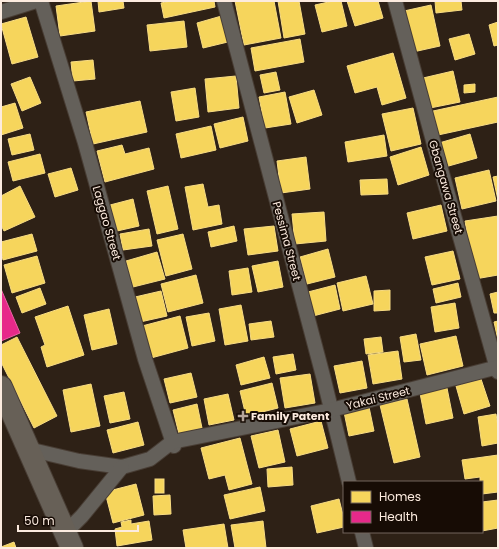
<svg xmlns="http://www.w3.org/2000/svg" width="499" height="549" viewBox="0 0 499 549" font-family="Poppins,sans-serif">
  <rect width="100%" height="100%" fill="#2e2116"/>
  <g fill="#f6d55c" stroke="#f8dc83">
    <path d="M91,1l4,30 -35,5 -4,-30z"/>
    <path d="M98,1h25l1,7 -25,4z"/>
    <path d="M171,1h43l1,6 -51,11 -3,-15z"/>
    <path d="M235,1h39l7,37 -37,7z"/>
    <path d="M278,1h21l6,33 -21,4z"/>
    <path d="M333,1h8l6,25 -25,6 -7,-27z"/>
    <path d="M347,1h31l5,17 -28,8z"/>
    <path d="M435,1h26l1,9 -26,3z"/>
    <path d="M431,5l9,41 -27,6 -9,-41z"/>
    <path d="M225,15l7,26 -29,7 -6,-25z"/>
    <path d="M26,17l12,40 -26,7 -11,-40z"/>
    <path d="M184,21l3,26 -37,4 -3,-26z"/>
    <path d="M498,22v23l-4,1 -5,-21z"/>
    <path d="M469,34l6,20 -20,6 -6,-21z"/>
    <path d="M300,39l4,23 -49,9 -4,-23z"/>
    <path d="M393,53l13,45 -24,7 -5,-18 -22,6 -8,-27z"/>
    <path d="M93,60l2,19 -22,2 -2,-19z"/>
    <path d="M453,71l7,31 -30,6 -7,-30z"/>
    <path d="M276,72l4,18 -16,3 -4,-18z"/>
    <path d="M236,76l3,32 -31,4 -3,-33z"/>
    <path d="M30,77l11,26 -19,8 -11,-27z"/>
    <path d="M475,84v8l-11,1v-8z"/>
    <path d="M195,88l4,29 -23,4 -5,-29z"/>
    <path d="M314,90l8,25 -25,8 -8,-26z"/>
    <path d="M285,92l6,32 -26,4 -6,-31z"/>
    <path d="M498,97v25l-60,13 -5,-24z"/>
    <path d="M140,101l7,31 -54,12 -7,-32z"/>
    <path d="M15,103l8,25 -22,7v-28z"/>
    <path d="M413,108l8,36 -30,7 -9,-37z"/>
    <path d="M243,117l5,24 -28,7 -6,-24z"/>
    <path d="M211,126l5,24 -35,8 -5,-24z"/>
    <path d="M30,134l4,16 -22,5 -4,-16z"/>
    <path d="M470,134l7,24 -32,9 -6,-24z"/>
    <path d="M384,135l3,21 -39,6 -3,-20z"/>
    <path d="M122,145l3,9 24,-6 5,21 -49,13 -8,-31z"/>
    <path d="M421,147l8,28 -31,10 -8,-28z"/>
    <path d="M40,154l5,19 -32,8 -5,-19z"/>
    <path d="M306,157l4,32 -29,4 -4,-32z"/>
    <path d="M71,168l7,22 -23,7 -7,-23z"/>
    <path d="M489,170l7,31 -34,8 -7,-31z"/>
    <path d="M498,176v24l-5,-23z"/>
    <path d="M387,179l1,15 -27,1 -1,-15z"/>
    <path d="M203,184l5,23 11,-2 3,19 -29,6 -8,-43z"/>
    <path d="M20,186l15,31 -31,14 -3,-6v-29z"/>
    <path d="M168,186l10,43 -21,5 -10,-43z"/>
    <path d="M133,199l6,27 -22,5 -7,-26z"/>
    <path d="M441,205l6,26 -34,8 -6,-26z"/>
    <path d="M324,212l2,29 -31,3 -3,-30z"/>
    <path d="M498,216v59l-23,4 -10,-58z"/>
    <path d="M234,226l3,15 -26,6 -3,-15z"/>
    <path d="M274,226l4,25 -30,4 -4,-26z"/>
    <path d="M149,229l3,17 -29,4 -3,-16z"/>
    <path d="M32,234l5,17 -34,9 -2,-9v-9z"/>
    <path d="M183,234l9,35 -26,7 -9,-36z"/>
    <path d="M328,249l7,28 -28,7 -7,-27z"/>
    <path d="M453,251l7,28 -28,6 -7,-28z"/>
    <path d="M157,252l8,27 -32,8 -7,-26z"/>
    <path d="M37,256l8,27 -33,10 -8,-28z"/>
    <path d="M278,261l5,26 -25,5 -6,-26z"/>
    <path d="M248,268l4,24 -20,3 -3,-24z"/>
    <path d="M196,275l7,28 -35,9 -7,-28z"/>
    <path d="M366,276l7,28 -30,7 -6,-28z"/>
    <path d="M458,283l3,14 -25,6 -3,-14z"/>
    <path d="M335,285l5,24 -27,7 -5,-24z"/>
    <path d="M40,288l6,16 -24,9 -6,-16z"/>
    <path d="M390,290v20l-16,1v-20z"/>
    <path d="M161,291l6,25 -27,6 -5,-25z"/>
    <path d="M498,292v21h-4l-4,-19z"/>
    <path d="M455,303l4,25 -24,4 -4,-25z"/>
    <path d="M241,305l7,36 -23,4 -6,-36z"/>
    <path d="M68,306l16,49 -37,12 -6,-20 4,-2 -10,-28z"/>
    <path d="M109,309l8,35 -25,6 -8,-35z"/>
    <path d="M209,313l6,28 -23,5 -6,-29z"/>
    <path d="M180,316l8,32 -37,10 -9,-32z"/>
    <path d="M271,321l3,16 -23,3 -2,-16z"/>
    <path d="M498,321v19l-4,-18z"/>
    <path d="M416,334l5,26 -17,2 -4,-25z"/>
    <path d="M456,336l7,30 -36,9 -7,-31z"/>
    <path d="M17,337l40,79 -23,12 -33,-66v-17z"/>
    <path d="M381,337l2,15 -17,2 -2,-15z"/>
    <path d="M398,351l4,28 -29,5 -5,-29z"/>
    <path d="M293,354l3,16 -20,4 -3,-17z"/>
    <path d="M264,357l6,21 -29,7 -5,-20z"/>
    <path d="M362,361l5,27 -27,5 -6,-27z"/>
    <path d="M191,373l6,24 -27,6 -6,-24z"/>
    <path d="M310,374l5,29 -30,5 -5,-30z"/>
    <path d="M481,379l9,27 -26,8 -8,-28z"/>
    <path d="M272,383l6,25 -32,8 -6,-25z"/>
    <path d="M91,384l9,42 -29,6 -8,-42z"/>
    <path d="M447,388l6,30 -27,6 -6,-31z"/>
    <path d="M124,392l6,27 -20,4 -6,-27z"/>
    <path d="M228,394l6,26 -25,5 -5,-26z"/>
    <path d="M407,399l13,58 -26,6 -14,-58z"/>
    <path d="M197,404l5,24 -23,6 -6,-24z"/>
    <path d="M369,407l5,24 -25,5 -5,-24z"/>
    <path d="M496,414l2,13v16l-16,3 -4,-29z"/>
    <path d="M321,421l7,27 -31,8 -7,-27z"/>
    <path d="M138,422l6,23 -31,8 -6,-23z"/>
    <path d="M278,430l7,32 -26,6 -8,-32z"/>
    <path d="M240,438l12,46 -23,6 -4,-15 -16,4 -8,-31z"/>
    <path d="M498,455v37l-16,2v-12h-2v-5l-15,2 -3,-19z"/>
    <path d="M292,467l1,18 -25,2 -1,-18z"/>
    <rect x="155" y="479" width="9" height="14"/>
    <path d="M136,484l8,31 -31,8 -8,-31z"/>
    <path d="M260,487l5,24 -35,8 -6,-24z"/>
    <path d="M170,495l1,19 -17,1 -1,-19z"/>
    <path d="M339,499l5,20v8l-27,6 -6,-27z"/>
    <path d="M498,500v28l-16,3v-29z"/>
    <path d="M131,520v4l18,-3 3,19 -35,6 -2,-17 7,-2 -1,-5z"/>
    <path d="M263,521l3,27h-31l-4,-23z"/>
    <path d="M224,524l4,24h-42l-3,-18z"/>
    <path d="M14,542l2,6h-15v-1z"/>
  </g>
  <path fill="#e7298a" stroke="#ed63a4" d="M1,289l19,44 -19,8z"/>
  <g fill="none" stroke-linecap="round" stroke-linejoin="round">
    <g stroke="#483d34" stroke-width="16">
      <g id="street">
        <path d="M41,1l44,142 60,216 29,87"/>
        <path d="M224,1l99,375 26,106"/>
        <path d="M395,1l40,147 63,224"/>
        <path d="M1,12l35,-11"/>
        <path d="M28,449l51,12 43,6 28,-8 22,-17 159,-32 167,-43"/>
        <path d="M362,532l4,16"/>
        <path d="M65,533l17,-17 40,-49"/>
      </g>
    </g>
    <g stroke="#483d34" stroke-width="24">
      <path id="primary" d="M1,387l71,161"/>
    </g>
    <use href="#street" stroke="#64605a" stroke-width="14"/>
    <use href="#primary" stroke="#676057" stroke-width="22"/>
  </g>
  <path fill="#b4a499" stroke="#170c05" stroke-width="1.5" d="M241 410h4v4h4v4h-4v4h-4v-4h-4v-4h4z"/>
  <g text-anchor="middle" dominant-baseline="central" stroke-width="4" stroke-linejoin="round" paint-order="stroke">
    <g font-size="11" fill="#fcebdf" stroke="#170c05">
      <text transform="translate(446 187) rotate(74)">Gbangawa Street</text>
      <text transform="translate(107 223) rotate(74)">Laggao Street</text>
      <text transform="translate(287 241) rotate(75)">Pessima Street</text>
      <text transform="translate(378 398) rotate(-14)">Yakai Street</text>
    </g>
    <g font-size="11" font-weight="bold" fill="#fcebdf" stroke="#170c05" text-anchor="start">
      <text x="251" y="416">Family Patent</text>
    </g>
  </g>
  <rect width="499" height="549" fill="none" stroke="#fcebdf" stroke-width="4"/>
  <rect x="343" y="481" width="140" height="52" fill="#170c05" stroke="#73655c"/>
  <rect x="351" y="491" width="20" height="12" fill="#f6d55c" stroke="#73655c"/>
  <text x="379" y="501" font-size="12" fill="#fcebdf">Homes</text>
  <rect x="351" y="511" width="20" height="12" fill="#e7298a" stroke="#73655c"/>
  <text x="379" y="521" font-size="12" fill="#fcebdf">Health</text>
  <path d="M18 525v6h120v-6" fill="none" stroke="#fcebdf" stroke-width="2"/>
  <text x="24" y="525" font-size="12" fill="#fcebdf" stroke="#170c05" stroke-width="3" paint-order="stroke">50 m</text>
</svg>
